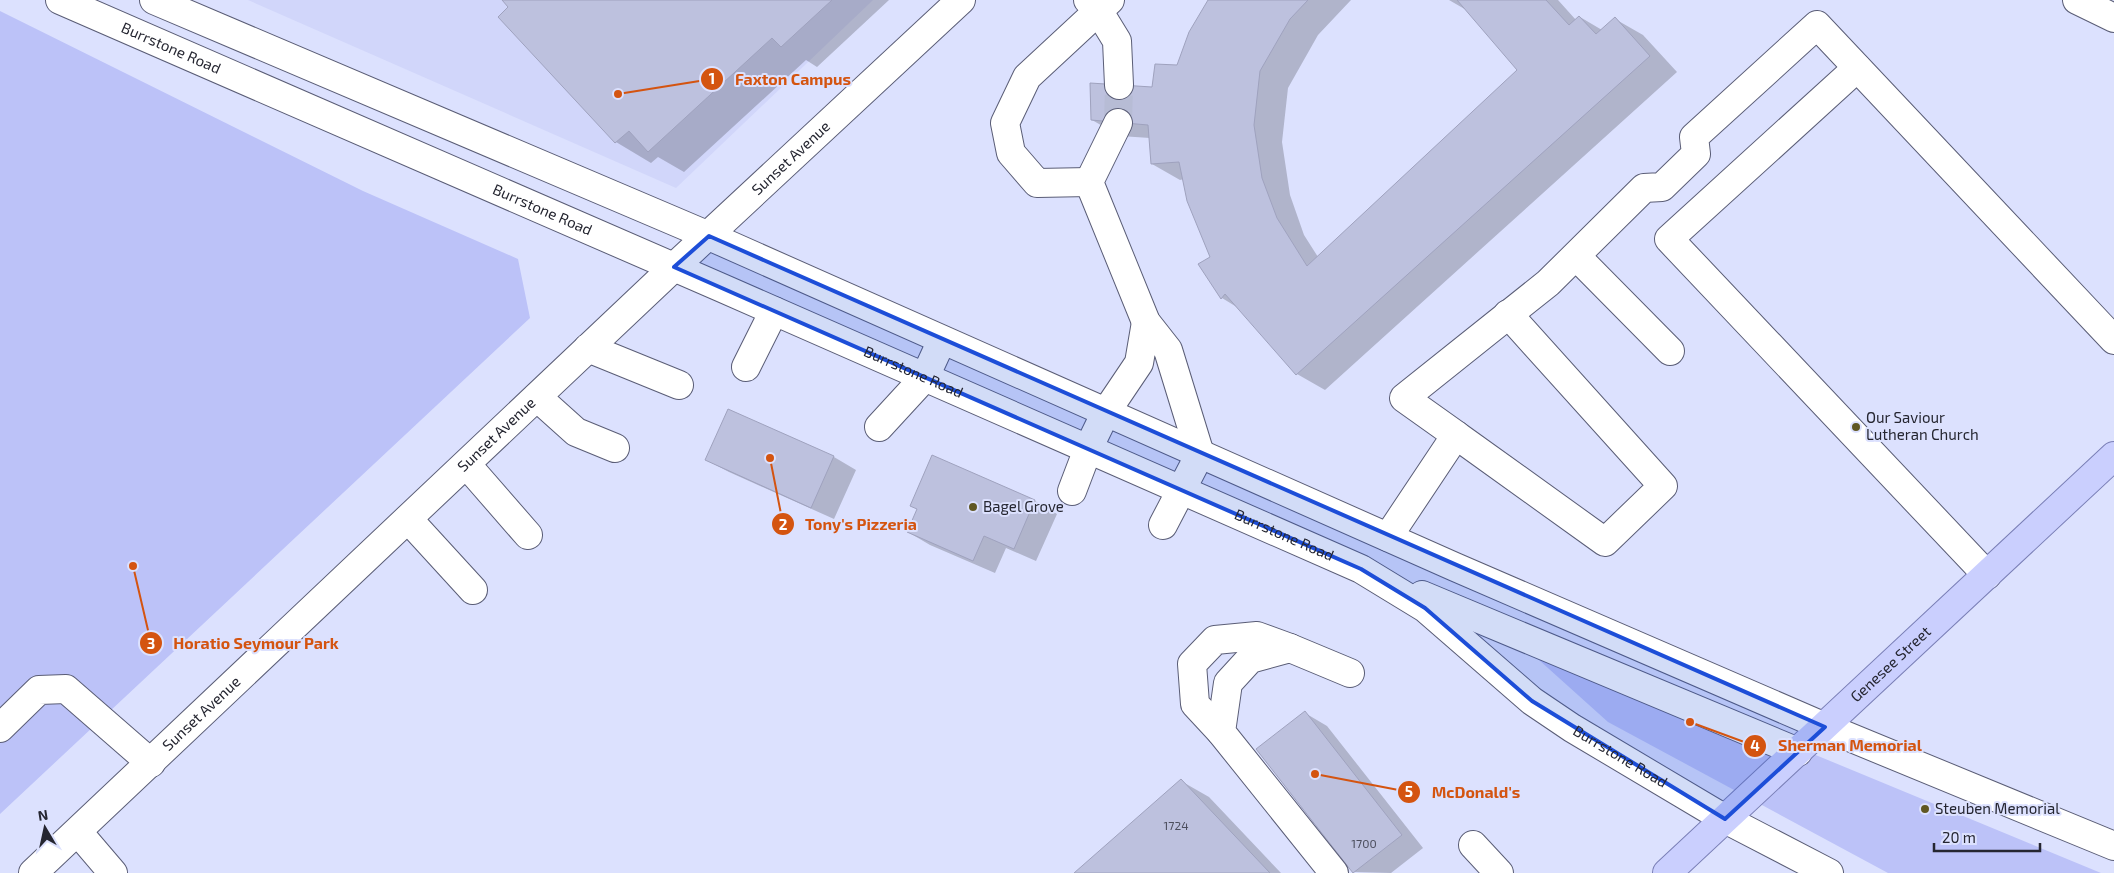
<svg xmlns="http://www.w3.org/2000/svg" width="2114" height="873" font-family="'Exo 2',sans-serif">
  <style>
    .built { fill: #d1d6fa }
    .green { fill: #bcc2f8 }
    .shadow { fill: #0003 }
    .building { fill: #bdc1de; stroke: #9fa2be }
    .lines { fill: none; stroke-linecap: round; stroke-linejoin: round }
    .minor-tunnel { stroke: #b7bcd5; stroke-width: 28; stroke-dasharray: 28 14; stroke-linecap: butt }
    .minor-casing { stroke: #5a5d76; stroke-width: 30 }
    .major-casing { stroke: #7a7fb6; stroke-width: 30 }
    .minor { stroke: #fff; stroke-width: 28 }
    .major { stroke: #cacffe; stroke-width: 28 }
    .marked { fill: #1d4ed8; fill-opacity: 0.2; stroke: #1d4ed8; stroke-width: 4; stroke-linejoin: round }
    .poi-dot { fill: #605723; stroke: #dce1fe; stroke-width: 2 }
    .labels { text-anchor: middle; stroke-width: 4; stroke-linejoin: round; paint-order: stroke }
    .number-label { font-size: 12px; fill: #4b4d5c }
    .street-label { font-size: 15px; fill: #252631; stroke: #dce1fe }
    .poi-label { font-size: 15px; fill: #252631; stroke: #dce1fe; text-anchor: start }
    .leader { fill: none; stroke: #d45410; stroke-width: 2 }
    .callout-dot { fill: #d45410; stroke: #dce1fe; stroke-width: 2 }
    .mark-label { font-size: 15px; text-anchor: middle; font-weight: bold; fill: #fff }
    .callout-label { font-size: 16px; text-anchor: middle; font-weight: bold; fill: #d45410; stroke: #dce1fe; stroke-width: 4; stroke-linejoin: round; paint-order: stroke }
  </style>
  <rect width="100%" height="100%" fill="#dce1fe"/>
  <path class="built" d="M248,0H873L676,188Z"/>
  <path class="green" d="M0,11L363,191L518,259L530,318L0,814Z
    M1499,624L2101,873H1888L1608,722Z"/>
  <path class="shadow" d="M504,0H889L817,67L806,60L684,172L658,157L651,163L616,142L499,17L510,7Z
    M1210,0H1351L1318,35L1288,88L1282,142L1290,195L1304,235L1318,257L1519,70L1468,11L1449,0H1558L1576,20L1580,17L1602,30L1615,19L1643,35L1677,72L1325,390L1297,374L1240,309L1222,298L1200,264L1212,257L1184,179L1180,180L1152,164L1150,138L1120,136L1092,120L1153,89L1178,66Z
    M728,411L834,457L856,470L834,519L729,472L706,460Z
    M933,457L1035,501L1057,514L1036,561L1006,548L995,573L930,545L908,532L918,509Z
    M1305,713L1327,726L1423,848L1391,873L1354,872Z
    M1181,781L1209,797L1281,873H1076Z"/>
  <path class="building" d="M502,0H832L781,47L772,38L648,152L629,131L615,143L498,17L508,7Z
    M1208,0H1308L1290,19L1260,71L1254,125L1262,178L1277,218L1307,266L1517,70L1457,0H1546L1569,25L1579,16L1596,34L1615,17L1650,56L1296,375L1225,294L1221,299L1198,264L1210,257L1187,201L1179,162L1151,164L1148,125L1091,120L1090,83L1152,87L1155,64L1177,65L1189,32Z
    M728,409L834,456L811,508L705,460Z
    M932,455L1035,500L1014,549L984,536L973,561L907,532L917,509L910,506Z
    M1305,711L1402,835L1353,873L1256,749Z
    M1181,779L1270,873H1074Z"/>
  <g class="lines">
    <path class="minor-tunnel" d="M1118,123L1119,85"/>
    <defs>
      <g id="minor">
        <path id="s1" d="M60,0L722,288L1361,569L1425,608L1532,701L1572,728L1725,819L1829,873"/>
        <path d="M154,0L709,236L1455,567L1825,727L2114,846"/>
        <path d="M1088,0L1098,10L1117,41L1119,85"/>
        <path d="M2077,0L2114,18"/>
        <path d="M1857,68L1669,239L1987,575"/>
        <path d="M1118,123L1089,182L1146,322L1168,350L1200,454L1163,525"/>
        <path d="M1089,182L1037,183L1011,153L1005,123L1027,77L1110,0"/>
        <path d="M1577,257L1670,351"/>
        <path d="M588,348L679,385"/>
        <path d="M746,367L774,311"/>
        <path d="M537,397L576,432L615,448"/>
        <path d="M879,427L925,377L942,340"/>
        <path d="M1456,435L1605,542L1663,486L1508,314"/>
        <path d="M467,465L528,535"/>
        <path d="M1072,491L1088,449L1106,412L1139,363L1146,322"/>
        <path d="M408,519L473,590"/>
        <path d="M1388,537L1456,435L1404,398L1548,283L1644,188L1662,187L1696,154L1694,137L1817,25L2114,340"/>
        <path d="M1422,595L1798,752"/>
        <path d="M0,728L39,690L66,689L151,763"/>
        <path d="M1221,732L1195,704L1192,664L1215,640L1257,636L1290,648"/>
        <path d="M78,832L113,873"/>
        <path d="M1473,845L1499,873"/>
        <path id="s2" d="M33,873L674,267L961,0"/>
        <path d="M1334,873L1221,732L1228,683L1250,659L1290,648L1350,673"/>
      </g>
      <g id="major">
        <path id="s3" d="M1667,873L2114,456"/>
      </g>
    </defs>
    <use href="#minor" class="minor-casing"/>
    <use href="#major" class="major-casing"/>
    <use href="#minor" class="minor"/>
    <use href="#major" class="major"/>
  </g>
  <path class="marked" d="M709,236L1825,727L1725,819L1532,701L1425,608L1361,569L674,267Z"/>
  <g class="poi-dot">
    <circle cx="1856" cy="427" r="5"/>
    <circle cx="973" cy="507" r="5"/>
    <circle cx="1925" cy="809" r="5"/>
  </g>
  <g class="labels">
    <g class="number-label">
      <text x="1176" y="830">1724</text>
      <text x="1364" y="848">1700</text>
    </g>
    <g class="street-label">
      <text dy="5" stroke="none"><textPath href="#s1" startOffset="121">Burrstone Road</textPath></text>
      <text dy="5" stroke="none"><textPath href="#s2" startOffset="1042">Sunset Avenue</textPath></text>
      <text dy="5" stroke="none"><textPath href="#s1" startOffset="526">Burrstone Road</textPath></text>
      <text dy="5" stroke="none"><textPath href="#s1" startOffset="931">Burrstone Road</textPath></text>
      <text dy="5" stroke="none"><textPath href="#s2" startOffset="638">Sunset Avenue</textPath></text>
      <text dy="5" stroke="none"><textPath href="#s1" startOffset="1336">Burrstone Road</textPath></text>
      <text dy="5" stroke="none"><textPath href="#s3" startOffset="306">Genesee Street</textPath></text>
      <text dy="5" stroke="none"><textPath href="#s2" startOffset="232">Sunset Avenue</textPath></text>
      <text dy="5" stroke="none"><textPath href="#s1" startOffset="1741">Burrstone Road</textPath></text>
    </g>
    <g class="poi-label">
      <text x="1866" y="423">Our Saviour<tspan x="1866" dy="17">Lutheran Church</tspan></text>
      <text x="983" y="512">Bagel Grove</text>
      <text x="1935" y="814">Steuben Memorial</text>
    </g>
  </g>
  <path class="leader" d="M618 94L712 79M770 458L783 524M133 566L151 643M1690 722L1755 746M1315 774L1409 792"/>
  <g class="callout-dot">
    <circle cx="618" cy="94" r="5"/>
    <circle cx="770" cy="458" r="5"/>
    <circle cx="133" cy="566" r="5"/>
    <circle cx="1690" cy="722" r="5"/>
    <circle cx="1315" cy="774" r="5"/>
    <circle cx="712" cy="79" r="12"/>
    <circle cx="783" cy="524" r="12"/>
    <circle cx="151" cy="643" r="12"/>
    <circle cx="1755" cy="746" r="12"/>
    <circle cx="1409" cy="792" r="12"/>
  </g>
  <g class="mark-label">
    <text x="712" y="84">1</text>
    <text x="783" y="530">2</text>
    <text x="151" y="649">3</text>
    <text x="1755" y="751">4</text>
    <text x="1409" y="797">5</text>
  </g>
  <g class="callout-label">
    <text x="793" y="85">Faxton Campus</text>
    <text x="861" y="530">Tony's Pizzeria</text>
    <text x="256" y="649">Horatio Seymour Park</text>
    <text x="1850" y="751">Sherman Memorial</text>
    <text x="1476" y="798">McDonald's</text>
  </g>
  <g transform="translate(45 828) rotate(351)" stroke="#dce1fe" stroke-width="4" paint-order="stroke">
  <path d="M0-4L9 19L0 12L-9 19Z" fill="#252631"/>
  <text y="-8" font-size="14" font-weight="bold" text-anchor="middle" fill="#252631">N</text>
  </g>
  <path d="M1934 843v8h106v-8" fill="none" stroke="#252631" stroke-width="2.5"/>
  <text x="1942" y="843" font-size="15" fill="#252631" stroke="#dce1fe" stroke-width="4" paint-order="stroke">20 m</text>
</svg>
